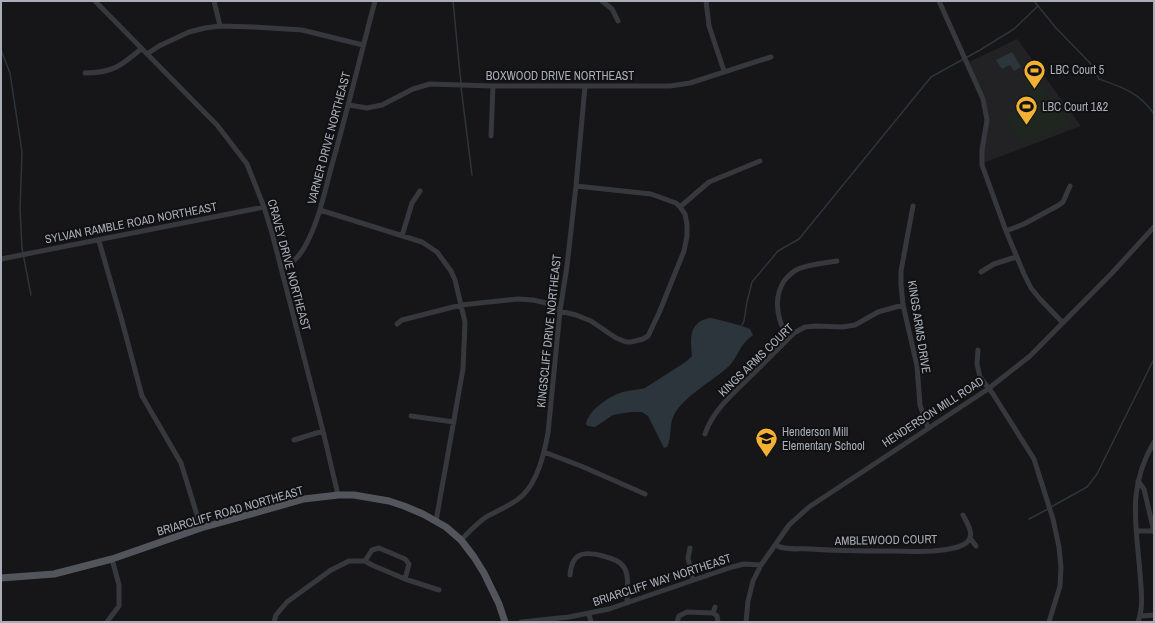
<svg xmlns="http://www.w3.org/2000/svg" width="1155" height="623" font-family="'Archivo Narrow',sans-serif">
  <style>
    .built { fill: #222225 }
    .green { fill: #1e261f }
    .water { fill: #2c353c }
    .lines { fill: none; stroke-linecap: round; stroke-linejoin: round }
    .stream { stroke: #2c353c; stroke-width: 1.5 }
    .minor { stroke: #37383d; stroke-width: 5 }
    .major { stroke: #53555c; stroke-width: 7 }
    .labels { text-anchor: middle; stroke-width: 4; stroke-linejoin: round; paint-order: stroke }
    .poi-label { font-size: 12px; fill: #a8adb8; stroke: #111113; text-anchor: start }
    .street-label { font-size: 12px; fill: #a8adb8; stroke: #111113 }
  </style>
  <rect width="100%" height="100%" fill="#161618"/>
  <path class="built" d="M1017,39L1081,126L983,163L987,112L967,63Z"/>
  <path class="green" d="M1032,76L1035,77L1048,96L1042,101L1051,97L1054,99L1070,124L1022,145L1007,119L1008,114L1025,105H1029L1032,110L1034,105L1037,104L1023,83L1024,78Z"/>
  <path class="water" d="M1012,52L1021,67L1014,71L1010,65L1002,69L996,60Z
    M711,318C724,321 737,324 750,329L753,335C749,338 745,342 742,346C738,352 735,360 729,366C713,381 684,396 674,415C669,424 672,437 667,447L664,448L648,416L642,412H630L613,415L595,427L588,426L586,424C588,411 608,397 620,393C628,390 637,390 645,388L687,361L692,356C690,338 689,321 711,318Z"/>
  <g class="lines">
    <path class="stream" d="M453,1L461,84
      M1034,1L1056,28L1090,63L1099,79C1122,87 1140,93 1154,114
      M1,50L10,73L22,152L20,209L22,248L31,295
      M461,87L472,175
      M742,325L744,321L747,302L752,282L778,251L799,239L931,77L980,50L1014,29L1038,6
      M1051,507L1087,487L1097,474L1154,359
      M1029,519L1048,509"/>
    <path class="minor" d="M95,1L217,125L247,164L264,207L272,233L323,431L338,495
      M214,1L220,26
      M602,1L612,9L618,21
      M706,1L709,26L724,71
      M939,1L983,99L987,120L982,150V165L1006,231L1024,274L1031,288L1040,299L1063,323
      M147,54L159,46L189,32L205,28L220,26L254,27L302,30L363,45
      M85,73C112,73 121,66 141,49
      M349,105L367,108L382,105L413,89L430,84L493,86H670L690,83L771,57
      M491,136L493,86
      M913,206L901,271V285L903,305L917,366L920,405L928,428
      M680,207L709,182L760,161
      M320,210L422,242L437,252L451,271L455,280L465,322L463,369L436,521
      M1006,231L1024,224L1059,205L1063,202L1070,186
      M402,236L412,203L420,191
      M99,241L122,321L142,396L181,463L201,528
      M1,259L264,207
      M281,267C292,264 298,258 304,248C318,224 324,195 331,168C347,113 360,57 375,1
      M981,272L994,264L1016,257
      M397,324L402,320L461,305L518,299L533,300L546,303L560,311L576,315L591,321L616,338L626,342H631L643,339L648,336L659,313L684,251L687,236V224L685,214L680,207L676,203L651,194L576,186
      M788,339C778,321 772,300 784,281C788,276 792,272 798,269C810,264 824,263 837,261
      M978,350L977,364L980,377L993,394L1034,459L1053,519L1059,547L1061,567L1060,586L1049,622
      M411,416L454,422
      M705,434C713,409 737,390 755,372C768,359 781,346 794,333L805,327L817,326L842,327L855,325L878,312L903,305
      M294,440L323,431
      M544,452L581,466L645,494
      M1138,481L1144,489L1154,532
      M1137,531H1153
      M970,538L976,546
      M461,540C469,532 476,524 486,517C498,510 513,505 523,495C538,480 544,454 548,433L560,311L567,266L576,186L585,86
      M775,545C786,551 799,548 811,549C838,551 864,551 891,551C905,551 919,552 933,551C943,550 958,549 966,543C976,536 967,523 963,515
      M690,548L688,558L693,580
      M365,561L372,550L379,548L405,559L409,564L405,579
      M570,575C572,552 584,551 603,556C610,558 619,560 623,566C630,574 627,592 627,603
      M713,613L715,607
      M589,614L591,622
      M1140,616L1154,615
      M107,622L119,606V585L112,559
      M274,622L276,615L287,602L331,570L349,561H365L372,565L405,579L439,590
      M521,622L569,617L609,609L732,567L744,564L761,565
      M677,622L679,616L687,612L713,613L717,616L718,622
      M746,622L748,601L753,581L761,565L789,525L809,507L988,389L1030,356L1112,273L1154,227
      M1138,622C1144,606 1141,590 1140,573C1136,523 1127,488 1154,442"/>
    <path class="major" d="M1,578L54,574L112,559L201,528L304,499L338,495H354L389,501L404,506L423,514L446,527L461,540L474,557L484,573L499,604L505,622"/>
  </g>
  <defs>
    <symbol id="stadium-pin" viewBox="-11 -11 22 30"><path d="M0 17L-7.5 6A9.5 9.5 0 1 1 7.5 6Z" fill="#f2b134" stroke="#111113"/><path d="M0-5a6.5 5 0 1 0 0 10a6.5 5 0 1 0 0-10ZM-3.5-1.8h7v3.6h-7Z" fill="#111"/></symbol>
    <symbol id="school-pin" viewBox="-11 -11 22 30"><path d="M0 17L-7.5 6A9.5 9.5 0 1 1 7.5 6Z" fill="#f2b134" stroke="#111113"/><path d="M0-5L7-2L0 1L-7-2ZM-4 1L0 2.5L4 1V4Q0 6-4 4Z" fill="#111"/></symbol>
  </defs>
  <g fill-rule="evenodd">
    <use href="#stadium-pin" x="1022" y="58" width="25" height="34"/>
    <use href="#stadium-pin" x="1014" y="94" width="25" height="34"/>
    <use href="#school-pin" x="754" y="426" width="25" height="34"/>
  </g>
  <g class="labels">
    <g class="poi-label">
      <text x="1050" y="74">LBC Court 5</text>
      <text x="1042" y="111">LBC Court 1&amp;2</text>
      <text x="782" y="436">Henderson Mill<tspan x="782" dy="14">Elementary School</tspan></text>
    </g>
    <g class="street-label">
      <text x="560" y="80">BOXWOOD DRIVE NORTHEAST</text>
      <text transform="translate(329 138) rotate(-75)" y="4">VARNER DRIVE NORTHEAST</text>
      <text transform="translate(131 223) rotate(-11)" y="4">SYLVAN RAMBLE ROAD NORTHEAST</text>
      <text transform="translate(289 265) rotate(75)" y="4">CRAVEY DRIVE NORTHEAST</text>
      <text transform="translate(919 327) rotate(81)" y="4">KINGS ARMS DRIVE</text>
      <text transform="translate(549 331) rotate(-84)" y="4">KINGSCLIFF DRIVE NORTHEAST</text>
      <text transform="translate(756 360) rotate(-44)" y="4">KINGS ARMS COURT</text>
      <text transform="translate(933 412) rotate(-33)" y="4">HENDERSON MILL ROAD</text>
      <text transform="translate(230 511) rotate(-16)" y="4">BRIARCLIFF ROAD NORTHEAST</text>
      <text transform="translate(886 540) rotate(-1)" y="4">AMBLEWOOD COURT</text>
      <text transform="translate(662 580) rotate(-18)" y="4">BRIARCLIFF WAY NORTHEAST</text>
    </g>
  </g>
  <rect width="1155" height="623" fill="none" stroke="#a8adb8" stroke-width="4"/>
</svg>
